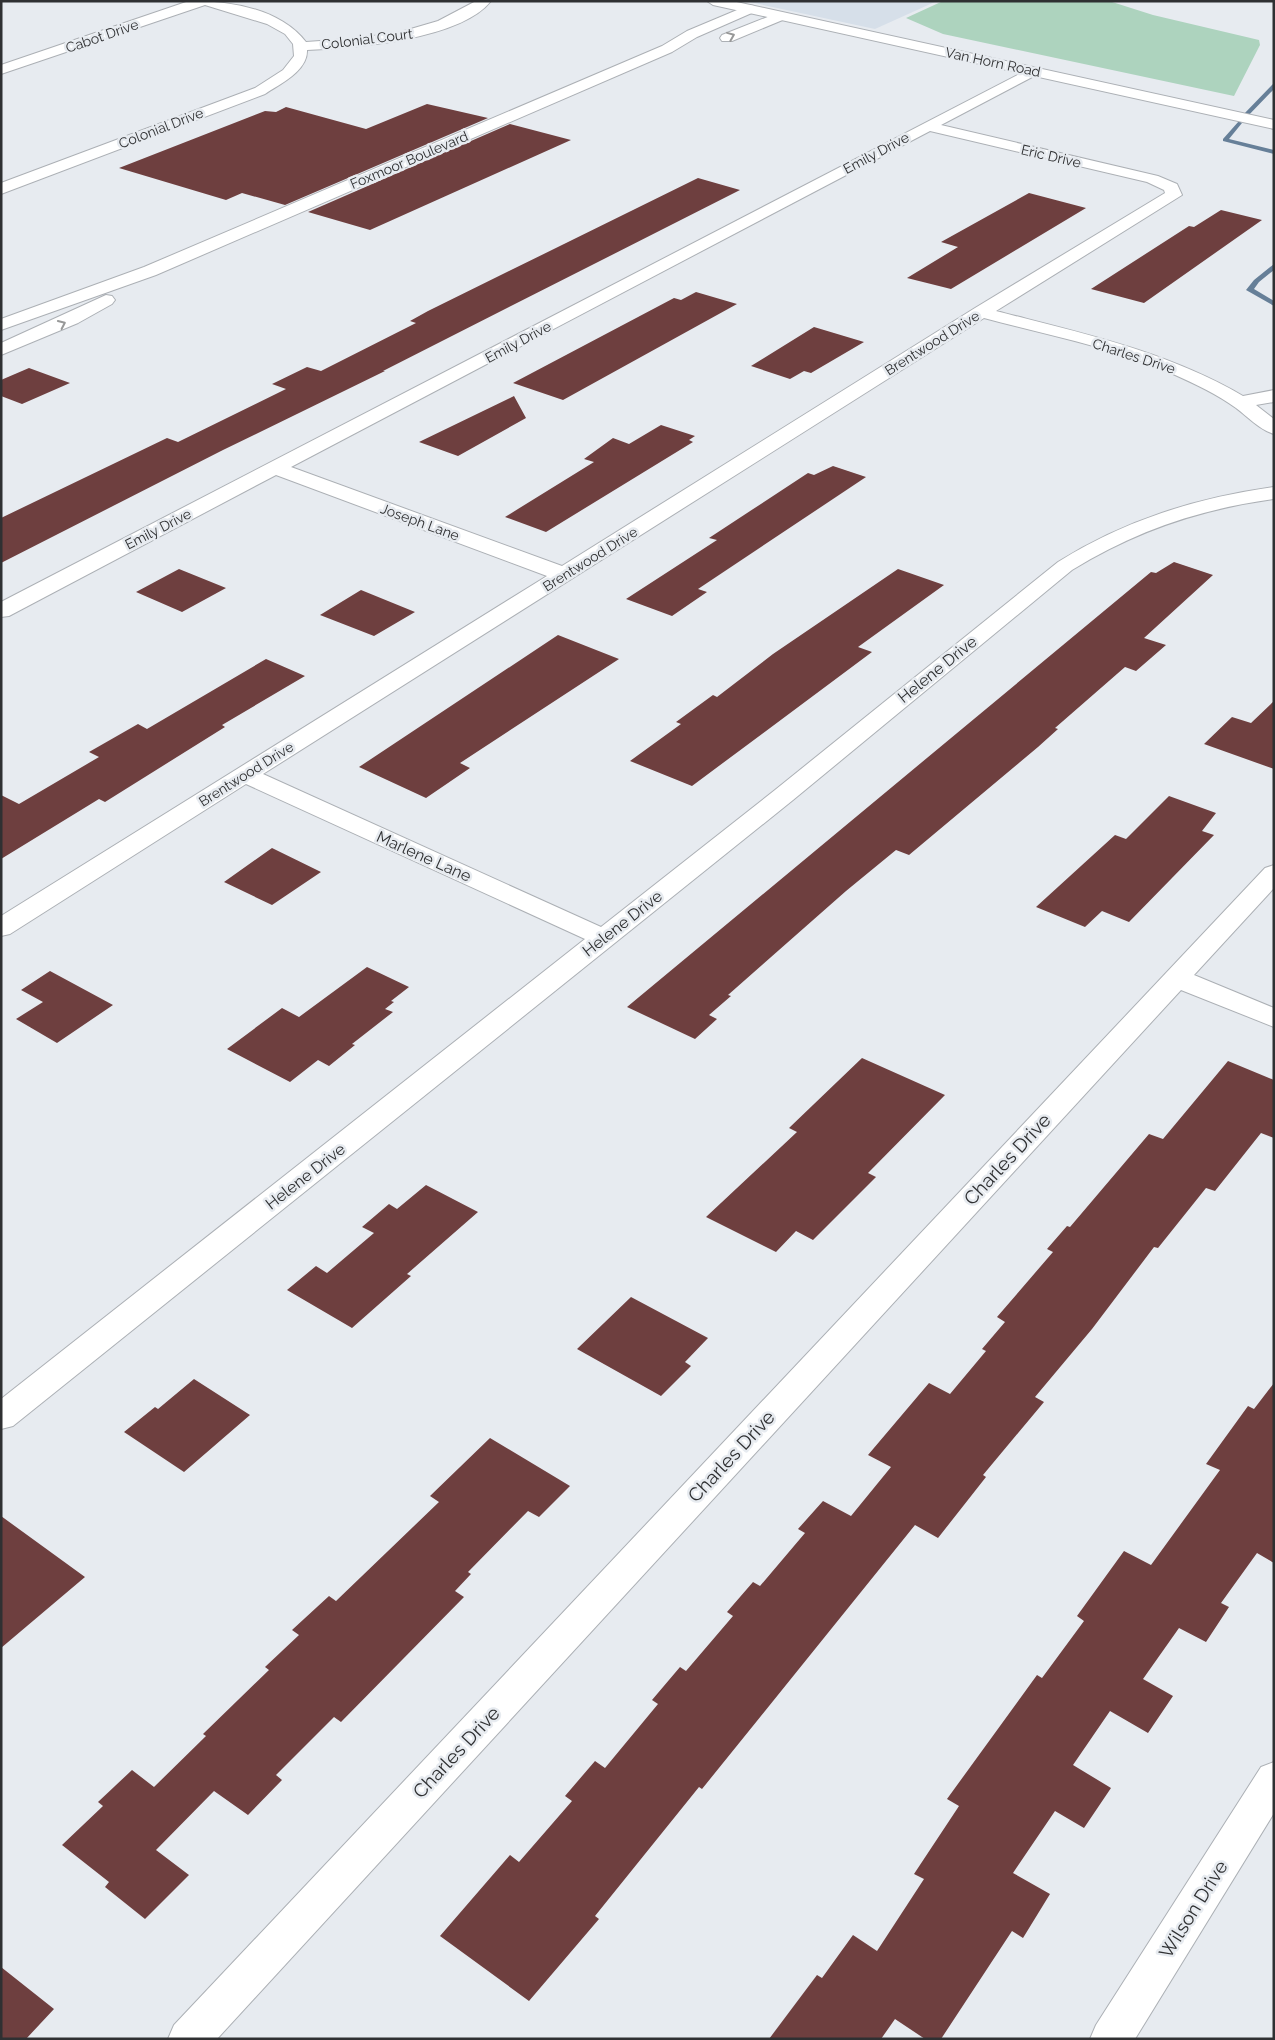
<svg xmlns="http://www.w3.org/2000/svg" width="1275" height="2040" font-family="Raleway,sans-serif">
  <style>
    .built { fill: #d6dfe9 }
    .green { fill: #add3be }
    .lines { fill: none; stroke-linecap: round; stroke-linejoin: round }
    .stream { fill: #667f98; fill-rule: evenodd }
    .building { fill: #6e3f3f }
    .street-casing { stroke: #acb0b5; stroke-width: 2 }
    .secondary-casing { stroke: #acb0b5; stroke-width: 2 }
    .street { fill: #fff; fill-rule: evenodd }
    .secondary { fill: #fff; fill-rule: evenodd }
    .oneway { stroke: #979898 }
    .labels { text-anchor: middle; stroke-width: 5; stroke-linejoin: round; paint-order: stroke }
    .far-street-label { font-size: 14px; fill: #2f3032; stroke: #e7ebf0 }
    .street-label { font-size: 16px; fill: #2f3032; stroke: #e7ebf0 }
    .near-street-label { font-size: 19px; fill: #2f3032; stroke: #e7ebf0 }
  </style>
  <rect width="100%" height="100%" fill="#e7ebf0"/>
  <path class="built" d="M745,1H937L875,29Z"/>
  <path class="green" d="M943,1H1109L1153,15L1259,40L1260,45L1234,96L943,34L906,18Z"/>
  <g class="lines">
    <path class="stream" d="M1274,83V89L1245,119H1241V117Z
      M1239,121L1242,123L1229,139L1274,150V154L1223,141V139Z
      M1274,264V270L1259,282L1254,289L1274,301V306L1246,290L1254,280Z"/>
  </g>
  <path class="building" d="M427,104L488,118L285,205L242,193L226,200L119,168L265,111L276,112L286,107L366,129Z
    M510,124L571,140L370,230L308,212Z
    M698,178L740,190L383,371H385L223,450L1,563V518L167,438L178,442L286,389L272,384L307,367L321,371L416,323L410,321L428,311Z
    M1029,193L1086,208L951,289L907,278L958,247L941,242Z
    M1221,210L1262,220L1144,303L1091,289L1189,226L1194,227Z
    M696,292L737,304L563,400L513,383L674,298L681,300Z
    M814,327L864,342L811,373L804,371L790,379L751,366Z
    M29,368L70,383L22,404L1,396V380Z
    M514,396L526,418L458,456L419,442Z
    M661,425L695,436L689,440L693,442L546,532L505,517L594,462L584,459L613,438L629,444Z
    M833,466L866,477L698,589L707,592L672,616L626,599L717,540L709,538L808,473L814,475Z
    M1174,562L1213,575L1144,638L1166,645L1136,671L1125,667L1055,728L1058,729L1038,747L909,855L896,850L846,891L728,995L731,996L709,1015L717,1019L695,1039L627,1007L1151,572L1156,573Z
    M179,569L226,588L182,612L136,592Z
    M898,569L944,585L858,647L872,652L692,786L630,761L681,724L676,722L713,695L717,697L773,654Z
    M361,590L415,612L374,636L320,615Z
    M558,635L619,659L460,763L470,768L426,798L359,767Z
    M266,659L305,676L222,725L225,727L105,802L99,799L1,859V795L19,804L99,757L89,752L138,724L147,729Z
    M1274,701V769L1204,744L1232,717L1251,723Z
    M1169,796L1216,813L1202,831L1214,835L1129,922L1102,911L1085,927L1036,907L1115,835L1126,839Z
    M272,848L321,872L272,905L224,882Z
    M367,967L409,987L391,1001L394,1002L385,1009L393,1012L352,1044L355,1045L329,1066L318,1060L290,1082L227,1049L282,1008L299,1017Z
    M50,971L113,1005L57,1043L16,1019L43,1002L21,990Z
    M862,1058L945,1095L868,1173L876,1177L813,1240L796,1231L776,1252L706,1217L797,1132L789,1128Z
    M1228,1061L1274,1080V1138L1261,1133L1215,1191L1206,1188L1158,1248L1154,1247L1092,1329L1035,1397L1044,1402L983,1475L986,1477L938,1538L915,1525L702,1789L699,1787L595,1916L599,1919L529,2001L440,1936L510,1855L519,1862L572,1801L565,1796L595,1761L605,1768L658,1704L652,1700L680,1667L686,1671L733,1616L727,1612L753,1582L760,1586L805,1533L798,1529L823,1501L851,1516L891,1467L868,1455L929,1383L950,1394L986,1351L982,1349L1005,1322L997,1317L1053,1252L1047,1249L1067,1226L1070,1227L1149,1134L1163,1139Z
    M426,1185L478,1212L407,1274L411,1276L352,1328L287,1290L316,1266L327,1273L374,1233L362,1227L389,1204L397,1209Z
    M631,1297L708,1338L685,1362L691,1366L661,1396L577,1349Z
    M194,1379L250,1415L184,1472L124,1432L155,1407L158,1409Z
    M1274,1383V1563L1257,1553L1221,1603L1229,1607L1206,1642L1179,1628L1143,1679L1173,1696L1148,1733L1110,1711L1073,1765L1111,1788L1084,1828L1055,1811L1013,1873L1050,1894L1023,1938L1012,1931L941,2039H925L895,2019L881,2039H769L817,1975L822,1978L853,1935L877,1951L924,1879L914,1874L959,1806L947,1799L1037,1675L1042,1678L1084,1621L1077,1616L1124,1551L1151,1565L1220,1470L1206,1464L1248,1406L1254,1409Z
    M490,1438L570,1486L539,1517L528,1511L468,1572L471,1574L455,1591L464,1597L341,1722L334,1717L276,1775L282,1780L248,1815L214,1791L156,1850L189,1875L145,1919L105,1887L109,1882L62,1845L103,1806L98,1802L132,1770L154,1787L206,1736L203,1734L269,1670L265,1667L299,1635L292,1630L329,1596L336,1601L439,1502L430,1496Z
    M1,1516L85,1577L1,1648Z
    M1,1967L54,2009L26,2039H1Z"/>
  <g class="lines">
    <defs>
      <path id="street" d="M189,1C230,1 279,8 306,42L349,39L397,33L438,21L476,1H491C460,40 354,48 307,50C308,71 280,84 265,94L1,194V183L255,88L283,70L294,56L293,44L285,34L267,24L205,5L1,74V65Z
        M749,5L754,6L756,9L754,12L697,37L672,52L156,275L1,330V319L144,267L662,46L687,31Z
        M780,12L787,16L785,19L732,41H722L720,38L722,35Z
        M1033,67L1040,71L1038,74L941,125L1158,176L1177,184L1182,195L996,311C1081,333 1166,351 1243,396L1274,390V402L1256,405L1274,419V434C1260,430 1248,417 1236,408C1217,394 1195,384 1173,374C1113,347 1047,335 984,318L263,774L601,927L775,790L1058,562C1125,520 1196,498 1274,487V499C1200,509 1135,531 1072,570L793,800L13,1426L1,1429V1399L585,939L246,784L10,934L1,936V916L547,576L276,475L9,616L1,617V602ZM930,131L1147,182L1164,190L1165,193L975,308L562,566L291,467Z
        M106,295L112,296L115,300L112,304L78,323L1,355V343Z
        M1274,865V888L1194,975L1274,1008V1027L1181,990L217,2039H168L174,2025L1265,868Z
        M1274,1762V1813L1135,2039H1090L1096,2025L1261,1767Z"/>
      <path id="secondary" d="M707,1H732L1274,120V129L713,5Z"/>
    </defs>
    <use href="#street" class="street-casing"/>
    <use href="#secondary" class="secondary-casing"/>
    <use href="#street" class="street"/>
    <use href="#secondary" class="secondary"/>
  </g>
  <defs><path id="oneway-chevron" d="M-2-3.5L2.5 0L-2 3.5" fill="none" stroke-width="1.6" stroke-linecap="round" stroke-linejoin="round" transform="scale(1.25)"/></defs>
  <g class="oneway">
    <use href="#oneway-chevron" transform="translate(731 36) rotate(-22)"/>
    <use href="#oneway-chevron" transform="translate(62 324) rotate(-25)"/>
  </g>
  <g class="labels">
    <g class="far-street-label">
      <text transform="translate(102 36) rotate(-19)" y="5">Cabot Drive</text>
      <text transform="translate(367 39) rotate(-7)" y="5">Colonial Court</text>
      <text transform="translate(993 62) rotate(12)" y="5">Van Horn Road</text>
      <text transform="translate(161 128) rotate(-21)" y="5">Colonial Drive</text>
      <text transform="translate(876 153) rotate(-28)" y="5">Emily Drive</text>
      <text transform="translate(1051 156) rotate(13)" y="5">Eric Drive</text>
      <text transform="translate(409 160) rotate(-23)" y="5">Foxmoor Boulevard</text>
      <text transform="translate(518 342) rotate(-28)" y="5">Emily Drive</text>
      <text transform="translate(932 343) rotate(-32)" y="5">Brentwood Drive</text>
      <text transform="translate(1134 356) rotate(18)" y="5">Charles Drive</text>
      <text transform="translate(420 522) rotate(20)" y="5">Joseph Lane</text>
      <text transform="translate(158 529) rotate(-27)" y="5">Emily Drive</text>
      <text transform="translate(590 559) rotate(-32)" y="5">Brentwood Drive</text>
      <text transform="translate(246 774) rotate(-32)" y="5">Brentwood Drive</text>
    </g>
    <g class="street-label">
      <text transform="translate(937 669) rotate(-39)" y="6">Helene Drive</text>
      <text transform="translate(424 856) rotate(24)" y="6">Marlene Lane</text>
      <text transform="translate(622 923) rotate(-38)" y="6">Helene Drive</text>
      <text transform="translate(305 1176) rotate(-38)" y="6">Helene Drive</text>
    </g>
    <g class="near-street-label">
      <text transform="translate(1007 1159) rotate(-47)" y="7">Charles Drive</text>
      <text transform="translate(731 1456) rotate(-47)" y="7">Charles Drive</text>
      <text transform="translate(456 1752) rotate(-47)" y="7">Charles Drive</text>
      <text transform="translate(1193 1909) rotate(-58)" y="7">Wilson Drive</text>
    </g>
  </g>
  <rect width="1275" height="2040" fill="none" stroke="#2f3032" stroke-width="5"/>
</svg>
